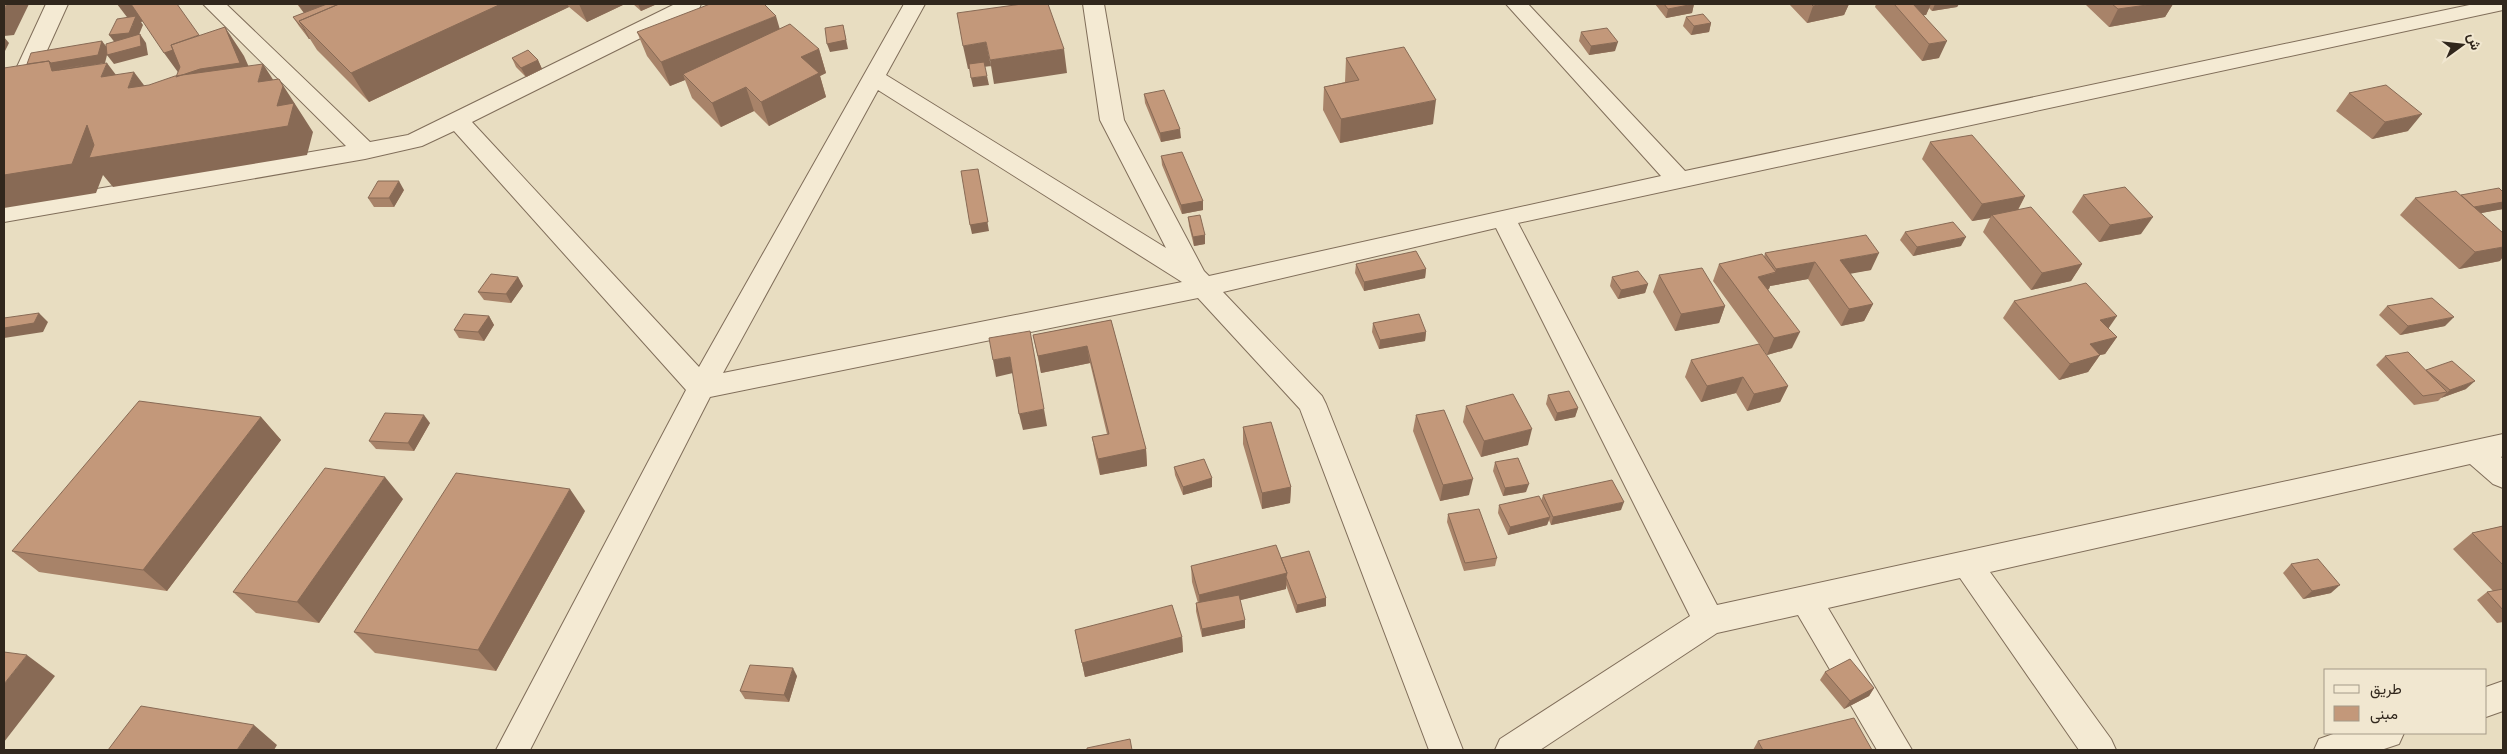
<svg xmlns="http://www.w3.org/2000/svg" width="2507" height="754" font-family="'Libre Baskerville',Vazirmatn,serif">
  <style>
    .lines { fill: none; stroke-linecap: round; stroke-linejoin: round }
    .minor-casing { stroke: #806e5a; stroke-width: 2 }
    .minor { fill: #f4ead3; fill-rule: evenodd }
    .wall { fill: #a88369 }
    .shaded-wall { fill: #886a55 }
    .building { fill: #c3987a; stroke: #886a55 }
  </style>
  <rect width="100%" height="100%" fill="#e8ddc1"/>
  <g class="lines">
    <defs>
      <path id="minor" d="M46,4H68L16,119L12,124L4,126V95Z
        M203,4H226L370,142L408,135L675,4H701L699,9L472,122L699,367L904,4H925L886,75L1166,248L1100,120L1083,4H1104L1124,120L1204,271L1209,276L1661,176L1506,4H1528L1685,171L2474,4H2503V10L1518,223L1717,605L2503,434V456L2501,457L2503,459V488L2493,484L2470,464L1990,572L2111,739L2116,750H2079L1960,578L1828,608L1912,750H1877L1798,615L1717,633L1540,750H1495L1500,739L1690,616L1496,228L1223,292L1322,396L1326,404L1463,750H1429L1300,409L1198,298L710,397L530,750H496L686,390L454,131L422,146L365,159L4,222V205L346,146ZM878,90L1182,282L723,373Z
        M2503,681V711L2486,717V687Z
        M2336,733H2404L2399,744L2381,750H2314L2319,739Z"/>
    </defs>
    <use href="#minor" class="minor-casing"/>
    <use href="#minor" class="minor"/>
  </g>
  <path class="wall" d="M297,4H625L587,22L569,7L369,102L317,50L310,39H309L299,26L293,17L304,13Z
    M633,4H657L641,11Z
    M1655,4H1694L1692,13L1666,18Z
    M1789,4H1849L1844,15L1807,23Z
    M1876,4H1959L1957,7L1932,11L1929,8L1926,15H1923L1939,58L1922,61L1875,7Z
    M2086,4H2173L2165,17L2109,27L2086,5Z
    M1686,17L1711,23L1709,32L1691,35L1683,26Z
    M780,29L819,49L826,73L820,76L826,97L769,126L754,111L721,127L692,98L685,80L670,86L647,56L637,32Z
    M1581,32L1615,51L1589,55L1579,41Z
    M512,58L538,60L542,69L526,77L516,67Z
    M1346,58L1433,124L1340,143L1323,110L1324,87L1345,82Z
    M2349,93L2408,131L2372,139L2336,111Z
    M1144,94L1181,138L1161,142L1145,103Z
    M1930,142L2025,196L2018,210L2082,264L2071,281L2031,290L1983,232L1990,218L1972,221L1922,159Z
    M1161,156L1203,201V210L1182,214L1162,165Z
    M404,190L394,207H374L368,198Z
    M2503,192V209L2481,213L2500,261L2459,269L2400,215L2415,198Z
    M2083,195L2141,234L2099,242L2072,212Z
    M1188,217L1205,235V244L1194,246L1189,226Z
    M1905,232L1961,246L1913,256L1900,240Z
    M1765,253L1871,270L1850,273L1873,304L1864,321L1841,326L1808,279L1770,286L1769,289L1768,290L1792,348L1767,355L1713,281L1719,264L1764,257Z
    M1356,264L1426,269L1425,278L1364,291L1355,273Z
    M1659,275L1725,306L1719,323L1675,331L1653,292Z
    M518,277L523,286L511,303L484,300L478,292Z
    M1612,277L1648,284L1645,293L1618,299L1610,286Z
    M2014,301L2108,329L2117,337L2105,354L2100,355L2088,372L2059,380L2003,318Z
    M2387,306L2445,326L2400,335L2379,315Z
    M489,316L494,325L484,341L459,338L454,330Z
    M1111,320L1146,449L1147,466L1100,475L1095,454L1092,437L1107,434L1090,363L1041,373L1033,335Z
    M1373,323L1426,332L1425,341L1379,349L1372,332Z
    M2385,356L2426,371V370L2466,389L2441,398L2438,401L2414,405L2376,365Z
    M1691,360L1788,386L1780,402L1747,411L1736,393L1701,402L1685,377Z
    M1548,395L1578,408L1575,417L1555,421L1546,404Z
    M1466,406L1528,445L1481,457L1463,422Z
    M1416,415L1469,495L1440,501L1413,431Z
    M261,417L281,440L167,591L39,572L12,551Z
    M430,423L414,451L376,449L369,441Z
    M1243,427L1291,487L1290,503L1262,509L1243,444Z
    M1495,462L1526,492L1503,496L1493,471Z
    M1174,467L1212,478V487L1183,495L1175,475Z
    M1543,495L1621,510L1551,525L1549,520L1547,525L1508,535L1498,513L1499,505L1541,501Z
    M403,499L319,623L256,613L233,592Z
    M585,511L496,671L375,653L354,632Z
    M1448,514L1497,558L1495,566L1464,571L1447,522Z
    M2503,526V622L2497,623L2477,600L2487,592L2493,591L2453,549L2472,533Z
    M1281,558L1326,598V606L1296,613L1286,585V589L1240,600L1245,628L1202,637L1196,611V603H1198L1192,582L1191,566Z
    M2291,564L2331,593L2303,599L2283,573Z
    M1075,630L1182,637L1183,652L1085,677Z
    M1825,672L1874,688L1869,696L1844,709L1820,680Z
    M797,676L789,702L745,699L740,691Z
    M1758,741L1763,750H1753Z"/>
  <path class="shaded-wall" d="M7,4H29L14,35L4,36V10Z
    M117,4H131L144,21L141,22L143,25L136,42L116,44L109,35L133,25Z
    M298,4H340L306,16Z
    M501,4H567L569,7L369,102L351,73Z
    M579,4H625L587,22Z
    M638,4H657L641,11Z
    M1694,4L1692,13L1666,18L1668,9Z
    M1824,4H1849L1844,15L1807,23L1813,6Z
    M1910,4H1931L1926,15L1906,18Z
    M1935,4H1959L1957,7L1932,11Z
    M2154,4H2173L2165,17L2109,27L2118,9Z
    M776,16L783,40L683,74L685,80L670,86L661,62Z
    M1711,23L1709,32L1691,35L1694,26Z
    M843,25L848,49L830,52L827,44Z
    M225,27L244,56L260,92L180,75L164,53Z
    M304,30H305L310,39H309Z
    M140,34L146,43L148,55L114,64L107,55L105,63L33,76L49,61L102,41L109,50Z
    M4,37L9,43L4,53Z
    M1947,41L1939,58L1922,61L1929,44Z
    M986,42L991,66L968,69L963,46Z
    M1618,42L1615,51L1589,55L1591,46Z
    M819,49L826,73L820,76L826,97L769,126L761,102L801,57Z
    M1064,49L1067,73L994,84L990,60Z
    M538,60L542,69L526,77L521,68Z
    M107,63L129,92L101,77Z
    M263,64L281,92L279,79L313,132L307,155L113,187L103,175L96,193L4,208V175L87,125L258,82Z
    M134,72L156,101L128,88Z
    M987,76L989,85L973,87L971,78Z
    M746,87L754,111L721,127L712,103Z
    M1436,100L1433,124L1340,143L1341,119Z
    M2422,114L2408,131L2372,139L2385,122Z
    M1180,129L1181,138L1161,142L1160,133Z
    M978,169L989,231L972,234L970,225Z
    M399,181L404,190L394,207L389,198Z
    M2025,196L2016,213L1992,215L1990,218L1972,221L1982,204Z
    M1203,201V210L1182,214L1181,205Z
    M2503,202V209L2455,218L2463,209Z
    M2153,217L2141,234L2099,242L2110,225Z
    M1205,235V244L1194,246L1193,237Z
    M1966,237L1961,246L1913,256L1917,247Z
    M2503,247V257L2500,261L2459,269L2475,252Z
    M1879,253L1871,270L1833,277L1840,260Z
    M1815,262L1808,279L1770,286L1769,289L1751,294L1758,277L1775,273L1776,269Z
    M2082,264L2071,281L2031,290L2042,273Z
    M1426,269L1425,278L1364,291V282Z
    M518,277L523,286L511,303L506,294Z
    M1648,284L1645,293L1618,299L1621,290Z
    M1873,304L1864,321L1841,326L1849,309Z
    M1725,306L1719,323L1675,331L1681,314Z
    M39,313L48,322L43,332L4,338V328Z
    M489,316L494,325L484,341L478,332Z
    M2117,316L2106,332L2100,320Z
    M2454,317L2445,326L2400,335L2408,326Z
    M1426,332L1425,341L1379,349L1380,340Z
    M1800,332L1792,348L1767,355L1774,338Z
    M2117,337L2105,354L2100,355L2088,372L2059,380L2070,364L2090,344Z
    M1087,346L1090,363L1041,373L1038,356Z
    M1010,357L1013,373L996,377L993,360Z
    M1743,377L1736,393L1701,402L1707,386Z
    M2475,381L2466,389L2441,398L2450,390Z
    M1788,386L1780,402L1747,411L1754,394Z
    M1578,408L1575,417L1555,421L1557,413Z
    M1044,409L1047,426L1023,430L1019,414Z
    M424,415L430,423L414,451L408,443Z
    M261,417L281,440L167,591L143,570Z
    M1532,429L1528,445L1481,457L1484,441Z
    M1146,449L1147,466L1100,475L1098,459Z
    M385,477L403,499L319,623L297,602Z
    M1212,478V487L1183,495V487Z
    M1473,479L1469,495L1440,501L1443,485Z
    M1529,484L1526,492L1503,496L1505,488Z
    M1291,487L1290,503L1262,509V493Z
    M570,489L585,511L496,671L478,650Z
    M1624,502L1621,510L1551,525L1553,517Z
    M1550,517L1547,525L1508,535L1510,527Z
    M1287,573L1286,589L1200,610L1199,595Z
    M2340,585L2331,593L2303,599L2312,591Z
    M1326,598V606L1296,613L1297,605Z
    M1245,620V628L1202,637V629Z
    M1182,637L1183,652L1085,677L1082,663Z
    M27,655L55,676L4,742V684Z
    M793,668L797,676L789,702L784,695Z
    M1874,688L1869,696L1844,709L1850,701Z
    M254,725L277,745L274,750H237Z"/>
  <path class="building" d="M4,4H7L4,10Z
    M131,4H177L199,35L171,45L173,50L164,53Z
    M327,4H339L299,21L305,30H304L293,17Z
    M339,4H501L351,73L299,21Z
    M710,4H764L776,16L661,62L637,32Z
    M1022,4H1048L1064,49L990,60L986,42L963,46L957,13Z
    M1664,4H1694L1668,9Z
    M1811,4H1824L1813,6Z
    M1894,4H1913L1947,41L1929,44Z
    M2112,4H2154L2118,9Z
    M1703,14L1711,23L1694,26L1686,17Z
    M136,16L129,33L109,35L117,19Z
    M790,24L819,49L801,57L819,73L761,102L746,87L712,103L683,74Z
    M843,25L846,40L827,44L825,28Z
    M225,27L240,63L200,69L176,77L180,67L171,45Z
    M1607,28L1618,42L1591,46L1581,32Z
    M140,34L141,46L107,55L106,44Z
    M102,41L98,55L51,63L49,61L27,64L31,53Z
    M1404,47L1436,100L1341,119L1324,87L1359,80L1346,58Z
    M528,50L538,60L521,68L512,58Z
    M49,61L52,71L107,63L101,77L134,72L128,88L149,85L175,76L263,64L258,82L279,79L283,86L277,106L294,103L288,126L89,158L94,145L87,125L72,164L4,175V68Z
    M984,62L987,76L971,78L969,64Z
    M83,65V66L58,70L59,69Z
    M2386,85L2422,114L2385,122L2349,93Z
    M1164,90L1180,129L1160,133L1144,94Z
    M1972,135L2025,196L1982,204L1930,142Z
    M1182,152L1203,201L1181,205L1161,156Z
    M978,169L988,222L970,225L961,171Z
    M378,181H399L389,198H368Z
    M2125,187L2153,217L2110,225L2083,195Z
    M2499,188L2503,192V202L2474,207L2461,195Z
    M2456,191L2503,233V247L2475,252L2415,198Z
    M2031,207L2082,264L2042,273L1992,215Z
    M1200,215L1205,235L1193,237L1188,217Z
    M1953,222L1966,237L1917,247L1905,232Z
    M1866,235L1879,253L1840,260L1873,304L1849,309L1815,262L1776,269L1765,253Z
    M1416,251L1426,269L1364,282L1356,264Z
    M1762,254L1776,272L1758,277L1800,332L1774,338L1719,264Z
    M1702,268L1725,306L1681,314L1659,275Z
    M1638,271L1648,284L1621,290L1612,277Z
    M491,274L518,277L506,294L478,292Z
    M2086,283L2117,316L2100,320L2117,337L2090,344L2100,355L2070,364L2014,301Z
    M2432,298L2454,317L2408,326L2387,306Z
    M39,313L34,323L4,328V318Z
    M464,314L489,316L478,332L454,330Z
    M1419,314L1426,332L1380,340L1373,323Z
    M1111,320L1146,449L1098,459L1092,437L1109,434L1087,346L1038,356L1033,335Z
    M1030,331L1044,409L1019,414L1010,357L993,360L989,338Z
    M1759,344L1788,386L1754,394L1743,377L1707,386L1691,360Z
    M2408,352L2447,392L2423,396L2385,356Z
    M2452,361L2475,381L2450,390L2426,370Z
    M1569,391L1578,408L1557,413L1548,395Z
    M1513,394L1532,429L1484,441L1466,406Z
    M139,401L261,417L143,570L12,551Z
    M1444,410L1473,479L1443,485L1416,415Z
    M385,413L424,415L408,443L369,441Z
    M1271,422L1291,487L1262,493L1243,427Z
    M1518,458L1529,484L1505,488L1495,462Z
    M1204,459L1212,478L1183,487L1174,467Z
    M325,468L385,477L297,602L233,592Z
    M456,473L570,489L478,650L354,632Z
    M1612,480L1624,502L1553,517L1543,495Z
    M1539,496L1550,517L1510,527L1499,505Z
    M1479,509L1497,558L1465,563L1448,514Z
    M2503,526V565L2472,533Z
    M1276,545L1287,573L1199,595L1191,566Z
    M1309,551L1326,598L1297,605L1286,577L1287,573L1281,558Z
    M2318,559L2340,585L2312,591L2291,564Z
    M2503,589V610L2487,592Z
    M1239,595L1245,620L1202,629L1196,603Z
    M1172,605L1182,637L1082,663L1075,630Z
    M4,652L27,655L4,684Z
    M1850,659L1874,688L1850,701L1825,672Z
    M750,665L793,668L784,695L740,691Z
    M141,706L254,725L237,750H108Z
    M1854,718L1872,750H1763L1758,741Z
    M1130,739L1132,750H1087V748Z"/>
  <rect width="2507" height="754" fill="none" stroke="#31271d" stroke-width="10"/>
  <rect x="2324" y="669" width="162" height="65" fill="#f1e7d0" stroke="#a49a88"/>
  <rect x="2334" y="685" width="25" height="8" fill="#f4ead3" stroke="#a49a88"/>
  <text x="2370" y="694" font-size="15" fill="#31271d">طريق</text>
  <rect x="2334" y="706" width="25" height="15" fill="#c3987a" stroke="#a49a88"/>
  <text x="2370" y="719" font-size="15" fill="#31271d">مبنى</text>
  <g transform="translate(2462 45) rotate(75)" stroke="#f1e7d0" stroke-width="4" paint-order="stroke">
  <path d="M0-4L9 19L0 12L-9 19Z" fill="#31271d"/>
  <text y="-8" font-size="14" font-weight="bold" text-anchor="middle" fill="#31271d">ش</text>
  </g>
</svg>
